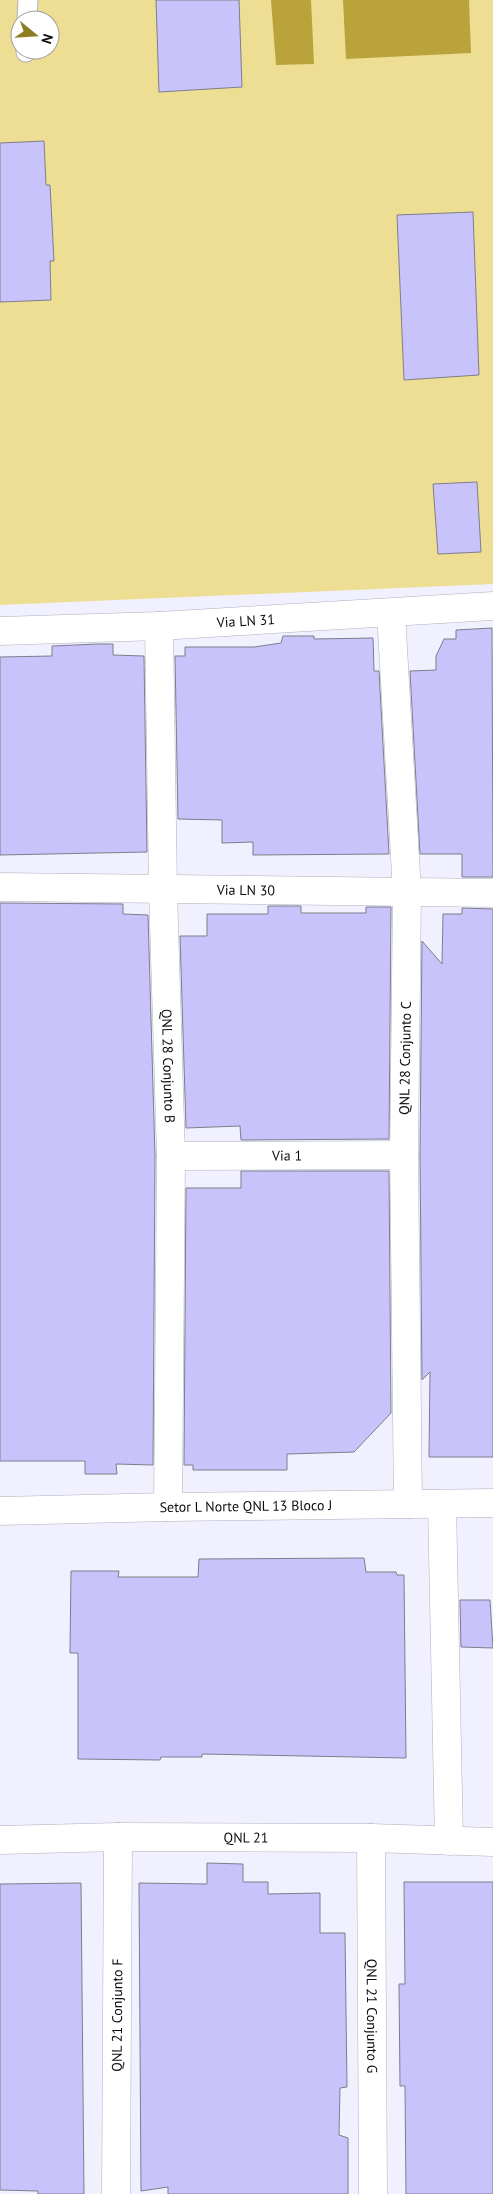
<svg xmlns="http://www.w3.org/2000/svg" width="493" height="2194" font-family="'PT Sans',sans-serif">
  <style>
    .green { fill: #eede94; fill-rule: evenodd }
    .water { fill: #baa33a }
    .building { fill: #c8c4fb; stroke: #7e7d8a }
    .lines { fill: none; stroke-linecap: round; stroke-linejoin: round }
    .lane-casing { stroke: #b0b0be; stroke-width: 21 }
    .street-casing { stroke: #b0b0be; stroke-width: 29 }
    .secondary-casing { stroke: #b0b0be; stroke-width: 29 }
    .lane { stroke: #fff; stroke-width: 19 }
    .street { stroke: #fff; stroke-width: 28 }
    .secondary { stroke: #fff; stroke-width: 28 }
    .labels { text-anchor: middle; stroke-width: 4; stroke-linejoin: round; paint-order: stroke }
    .street-label { font-size: 14px; fill: #0b0b0f; stroke: #fff }
  </style>
  <rect width="100%" height="100%" fill="#f0f0fe"/>
  <path class="green" d="M0,0H493V584L0,605ZM20,20H50V50H20Z"/>
  <path class="water" d="M271,0H311L314,64L276,65Z
    M343,0H469L471,53L346,59Z"/>
  <path class="building" d="M156,0H239L242,87L159,92Z
    M44,141L46,185H50L54,261H50L51,300L0,302V143Z
    M473,212L479,375L404,380L397,215Z
    M477,482L481,552L438,554L433,484Z
    M492,628L493,877H462V854H420L410,671L436,670V656L444,639H456V630Z
    M283,636H314V639L373,638L374,671H379L389,854L253,855V842L222,843V820L178,819L175,656H185V647H254L281,643Z
    M98,644H113V655L144,656L147,852L0,855V657L52,656V646Z
    M0,903L123,904V914L148,915L155,1156L153,1465L116,1464L117,1474H85V1461H0Z
    M268,906H301V913H366V907H391L389,1139L241,1140L240,1126L186,1128L180,936H207V914H268Z
    M462,908L493,909V1457H429L430,1372L422,1380L420,1155L422,941L442,964L443,914H462Z
    M241,1171H389L391,1413L354,1452L287,1454V1470H193V1465H184L186,1188H241Z
    M364,1558L366,1572H396L397,1575H404L406,1758L202,1754V1757H161L160,1760L78,1759V1653H70L71,1571H119L118,1577H198L199,1559Z
    M460,1600H490L493,1648L461,1647Z
    M207,1863L243,1864V1882H268V1894L320,1893V1933H345L347,2087L340,2088L339,2135L348,2138V2194H168V2187L141,2191L139,1883L207,1884Z
    M404,1882H493V2194H406L405,2086H400L399,1984H405Z
    M81,1883L84,2194H38V2191L0,2190V1884Z"/>
  <g class="lines">
    <defs>
      <path id="lane" d="M27,20L28,0
        M26,52V50"/>
      <g id="street">
        <path d="M391,613L407,892L404,1155L408,1504"/>
        <path id="s1" d="M159,626L163,890L171,1156L168,1507"/>
        <path id="s2" d="M0,631L159,626L493,606"/>
        <path id="s3" d="M0,887L493,893"/>
        <path id="s4" d="M171,1156L404,1155"/>
        <path d="M442,1504L449,1841"/>
        <path id="s5" d="M371,1838L373,2194"/>
        <path id="s6" d="M0,1840L118,1837L371,1838L493,1842"/>
        <path id="s7" d="M116,2194L118,1837"/>
      </g>
      <g id="secondary">
        <path id="s8" d="M0,1511L168,1507L493,1503"/>
      </g>
    </defs>
    <use href="#lane" class="lane-casing"/>
    <use href="#street" class="street-casing"/>
    <use href="#secondary" class="secondary-casing"/>
    <use href="#lane" class="lane"/>
    <use href="#street" class="street"/>
    <use href="#secondary" class="secondary"/>
  </g>
  <g class="labels">
    <g class="street-label">
      <text dy="5" stroke="none"><textPath href="#s2" startOffset="246">Via LN 31</textPath></text>
      <text dy="5" stroke="none"><textPath href="#s3" startOffset="246">Via LN 30</textPath></text>
      <text transform="translate(405 1058) rotate(-89)" y="5">QNL 28 Conjunto C</text>
      <text dy="5" stroke="none"><textPath href="#s1" startOffset="440">QNL 28 Conjunto B</textPath></text>
      <text dy="5" stroke="none"><textPath href="#s4" startOffset="116">Via 1</textPath></text>
      <text dy="5" stroke="none"><textPath href="#s8" startOffset="246">Setor L Norte QNL 13 Bloco J</textPath></text>
      <text dy="5" stroke="none"><textPath href="#s6" startOffset="246">QNL 21</textPath></text>
      <text dy="5" stroke="none"><textPath href="#s7" startOffset="179">QNL 21 Conjunto F</textPath></text>
      <text dy="5" stroke="none"><textPath href="#s5" startOffset="178">QNL 21 Conjunto G</textPath></text>
    </g>
  </g>
  <g transform="translate(35 35) rotate(108)"><circle r="24" fill="#ffffff" stroke="#9d9d9f"/>
  <path d="M0-4L9 19L0 12L-9 19Z" fill="#8f7d23"/>
  <text y="-8" font-size="14" font-weight="bold" text-anchor="middle" fill="#0b0b0f">N</text>
  </g>
</svg>
